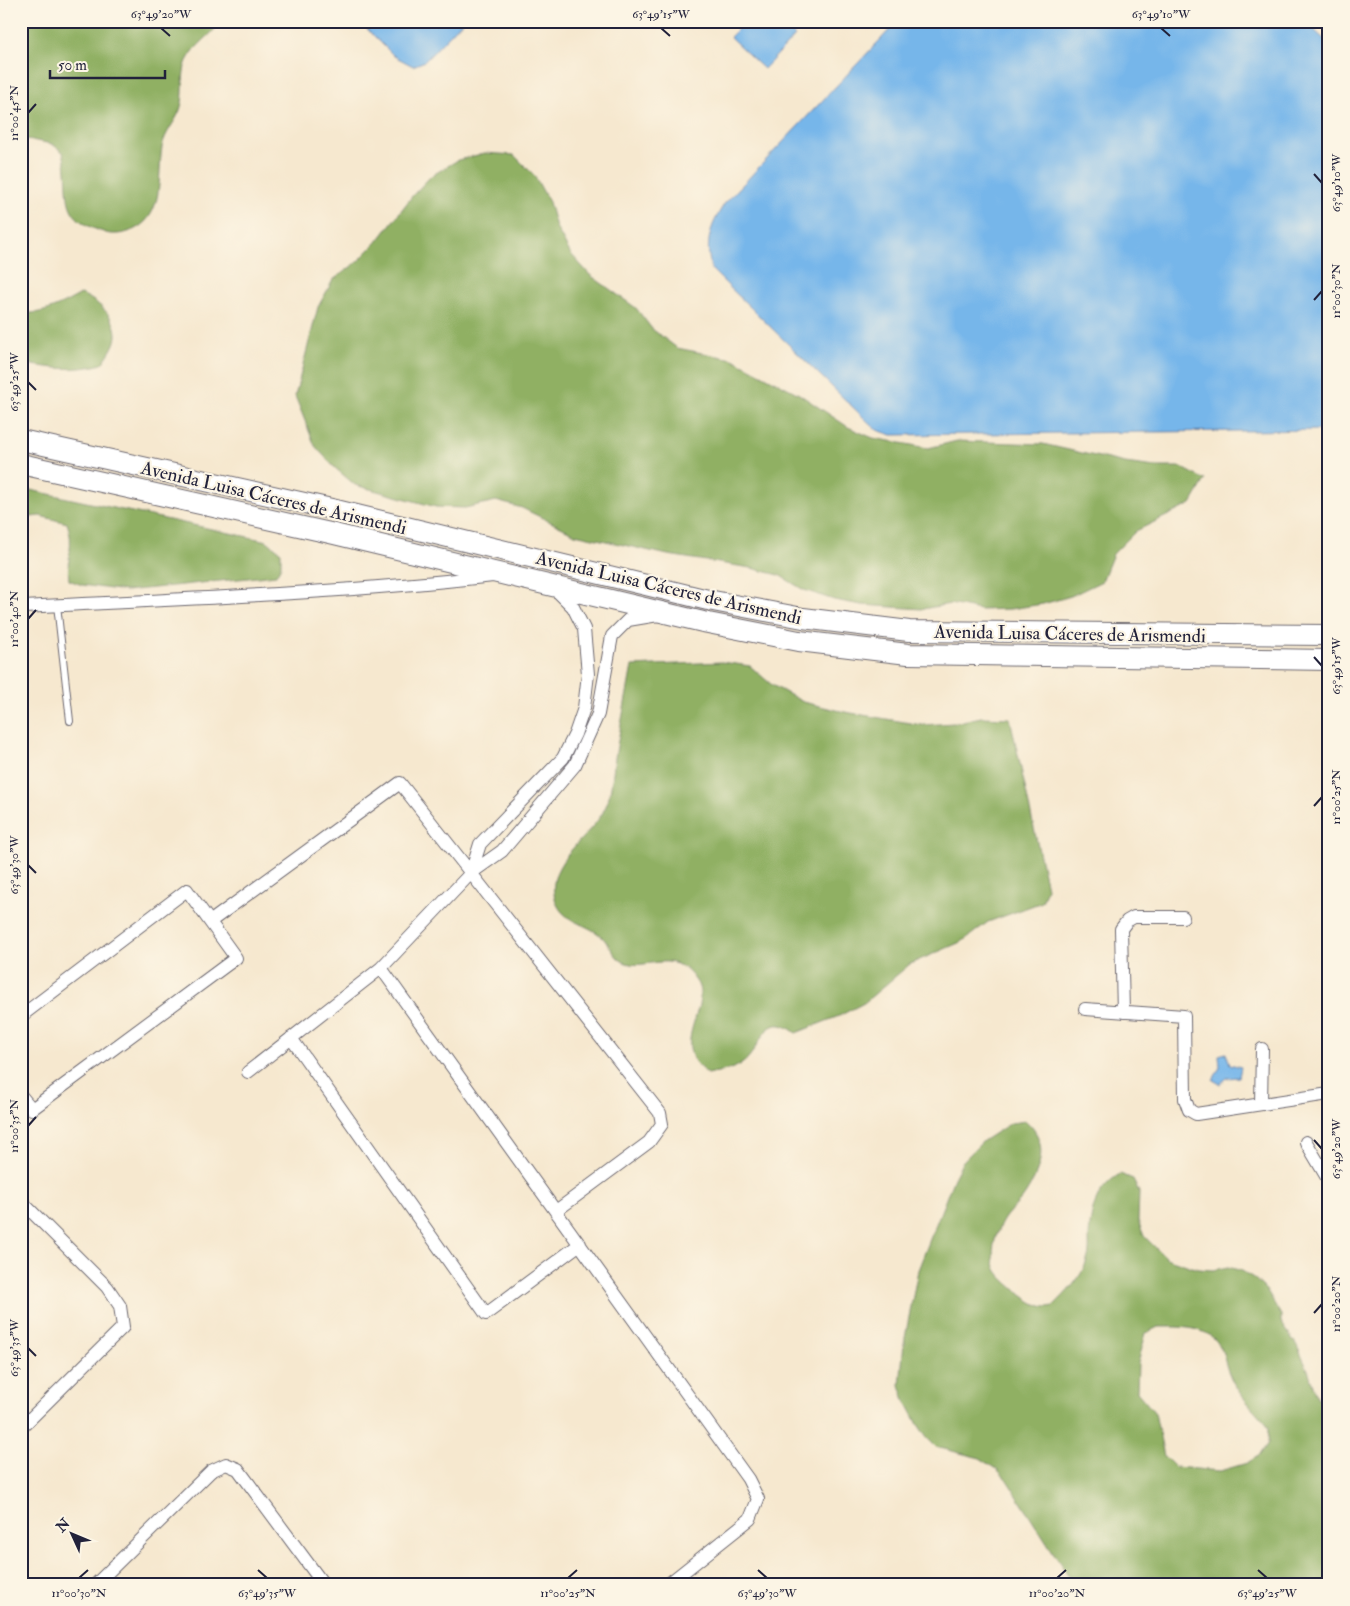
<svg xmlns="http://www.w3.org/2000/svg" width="1350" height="1606" font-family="'IM FELL Double Pica',serif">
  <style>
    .forest { fill: #90b064; stroke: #596950; fill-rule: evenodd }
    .water { fill: #76b6ea; stroke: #4c6c92 }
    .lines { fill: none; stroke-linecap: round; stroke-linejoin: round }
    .service-casing { stroke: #6c676f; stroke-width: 8 }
    .minor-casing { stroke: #6c676f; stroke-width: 14 }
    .primary-casing { stroke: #6c676f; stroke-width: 22 }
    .service { stroke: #fff; stroke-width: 6 }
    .minor { stroke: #fff; stroke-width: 12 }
    .primary { stroke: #fff; stroke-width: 20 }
    .ticks { fill: none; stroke: #22223b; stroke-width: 2 }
    .labels { text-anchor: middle; stroke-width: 4.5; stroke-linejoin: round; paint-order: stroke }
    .street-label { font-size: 19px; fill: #22223b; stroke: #fcf5e5 }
    .neatline { fill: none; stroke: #22223b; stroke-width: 2 }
    .ticks-label { font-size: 12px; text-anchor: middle; fill: #22223b }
  </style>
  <rect width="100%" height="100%" fill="#fcf5e5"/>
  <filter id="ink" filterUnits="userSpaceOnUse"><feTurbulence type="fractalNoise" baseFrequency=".02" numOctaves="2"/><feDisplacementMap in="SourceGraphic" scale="10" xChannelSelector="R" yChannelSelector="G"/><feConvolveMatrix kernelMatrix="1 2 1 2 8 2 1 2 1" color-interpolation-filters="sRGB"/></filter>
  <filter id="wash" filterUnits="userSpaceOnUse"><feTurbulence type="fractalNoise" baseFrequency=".0096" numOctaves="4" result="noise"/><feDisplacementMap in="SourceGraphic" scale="20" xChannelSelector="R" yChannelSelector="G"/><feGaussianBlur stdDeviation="1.12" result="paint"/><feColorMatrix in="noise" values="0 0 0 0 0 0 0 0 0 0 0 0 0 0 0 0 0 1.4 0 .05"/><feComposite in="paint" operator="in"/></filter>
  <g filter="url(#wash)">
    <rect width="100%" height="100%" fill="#f6e8cf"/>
    <path class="forest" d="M21,21H221C212,36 195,44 187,61C180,76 186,94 180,110C175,123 165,132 162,147C157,178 166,219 128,232C121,234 113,235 106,233C54,216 73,195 63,152L52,144L21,138Z
      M485,153L514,155L534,175L549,202L556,227L570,253L590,275L636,308L652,329L677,348L733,359L799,394L848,427L873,438L928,448L957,441L1043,444L1125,463L1155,467H1181L1205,480L1191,504L1136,531L1113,554L1102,581L1071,596L1043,604L1010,609L980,610L950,604L922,609L862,605L834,600L804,590L779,575L751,568L668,555L575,534L522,508L496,501L465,508L436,507L355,485L334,467L315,446L295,396L318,307L333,280L356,263L377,242L413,195L431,176L458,160Z
      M81,294C96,300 116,316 116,335C116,345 107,356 102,364C73,372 50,368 21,363V312C41,317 64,303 81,294Z
      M21,488L267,541L281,552V566L276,575L126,591L82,585L69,580C66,559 75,543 67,523L40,516L21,518Z
      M722,662L750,666L772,685L803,702L845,712L922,725L954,723L981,717L1010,718L1047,888L1042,902L988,922L963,941L910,964L864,1003L839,1016L796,1033C767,1010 763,1041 748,1058C740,1069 721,1071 708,1074C665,1045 714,1007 696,981C671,942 640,978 618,958C612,952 609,943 602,937C589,924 565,923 557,904C541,867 585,841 602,814C613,796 612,772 616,752C621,723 627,694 632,666Z
      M1026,1121C1050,1142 1041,1169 1026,1193C1021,1202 1012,1208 1006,1216C996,1229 988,1256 997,1271C1002,1279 1015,1289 1022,1295C1030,1301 1042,1310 1053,1306C1067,1292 1081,1279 1087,1260C1090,1253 1089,1244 1089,1236C1091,1210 1096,1188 1120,1174L1133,1179L1139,1192L1138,1221L1144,1236L1166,1258L1198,1269L1213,1270L1228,1267L1242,1271L1255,1279L1266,1290L1281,1315V1322L1296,1344L1308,1370L1317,1397L1329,1413V1585H1074L1007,1480L997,1469L980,1458L936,1447L927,1438L919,1426L905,1400L900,1385L904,1343L918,1270L954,1178L963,1161L983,1141L1011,1123ZM1158,1327C1181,1327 1209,1325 1221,1348C1225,1358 1226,1369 1231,1378C1239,1396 1257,1412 1269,1427L1268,1443L1260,1455L1247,1463L1220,1471L1175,1467L1164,1456L1155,1413L1137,1392L1138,1363L1146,1333Z"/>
    <path class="water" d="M359,21H463L425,61L413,66L394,56Z
      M746,21H779L795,36L764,69L730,37Z
      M898,21H1305L1329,44V430L892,435L877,430L865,419L712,270C704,243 710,226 725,203Z
      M1226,1053L1230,1064L1241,1067L1239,1077L1227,1078L1220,1084L1213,1080L1220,1067L1219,1055Z"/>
  </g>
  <g filter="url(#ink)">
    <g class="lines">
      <defs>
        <path id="service" d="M57,605L70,721"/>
        <path id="minor" d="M21,607C178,599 336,594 493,576
          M658,615L628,620L612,636L598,714L575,765L502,851L471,873L381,968L748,1479L758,1499L750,1519L667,1585
          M471,873L480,844L563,758L575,734L584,708L588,674L584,629L573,607L554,588
          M211,921L400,783L660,1113L662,1124L649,1142L556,1211
          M1085,1009L1184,1016L1185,1099L1189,1110L1196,1114L1329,1094
          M1123,1012L1121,929L1127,921L1134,917H1183
          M21,1016L187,890L236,958L32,1109L21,1096
          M291,1038L486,1314L580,1244
          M248,1072L381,968
          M1261,1104L1262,1049
          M1306,1142L1329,1181
          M21,1201L107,1287L120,1306L123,1327L21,1428
          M95,1585L211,1471L226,1464L238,1469L324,1585"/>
        <path id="primary" d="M21,440L336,510L708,600L803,618L909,631L1329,635
          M21,464L330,533L703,622L799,641L908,654L1329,660"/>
      </defs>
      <use href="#service" class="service-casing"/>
      <use href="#minor" class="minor-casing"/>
      <use href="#primary" class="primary-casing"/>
      <use href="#service" class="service"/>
      <use href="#minor" class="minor"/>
      <use href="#primary" class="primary"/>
    </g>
  </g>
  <path class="ticks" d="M161,28L170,36M661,28L670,36M1161,28L1170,36M28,113L36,104M1314,174L1322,183M1314,300L1322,291M28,382L36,390M28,619L36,610M1314,657L1322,666M1314,806L1322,797M28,865L36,873M28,1126L36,1117M1314,1140L1322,1149M1314,1313L1322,1304M28,1348L36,1356M258,1570L267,1578M758,1570L767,1578M1258,1570L1267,1578M79,1578L88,1570M568,1578L577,1570M1057,1578L1066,1570"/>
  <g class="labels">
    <g class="street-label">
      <text transform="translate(274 497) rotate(13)" y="7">Avenida Luisa Cáceres de Arismendi</text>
      <text transform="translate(669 587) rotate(13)" y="7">Avenida Luisa Cáceres de Arismendi</text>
      <text transform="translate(1070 633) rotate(1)" y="7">Avenida Luisa Cáceres de Arismendi</text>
    </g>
  </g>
  <rect width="1350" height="1606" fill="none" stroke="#fcf5e5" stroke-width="55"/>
  <g transform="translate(72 1534) rotate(314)" stroke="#fcf5e5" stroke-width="4" paint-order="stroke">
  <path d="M0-4L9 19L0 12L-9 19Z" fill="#22223b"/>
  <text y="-8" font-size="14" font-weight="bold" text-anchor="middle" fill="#22223b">N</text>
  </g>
  <path d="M50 70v8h115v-8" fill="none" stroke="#22223b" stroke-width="2.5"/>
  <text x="58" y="70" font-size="15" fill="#22223b" stroke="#fcf5e5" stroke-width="4" paint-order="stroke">50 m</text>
  <rect x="28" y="28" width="1294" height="1550" class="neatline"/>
  <g class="ticks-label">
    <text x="161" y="18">63°49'20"W</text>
    <text x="661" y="18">63°49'15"W</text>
    <text x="1161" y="18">63°49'10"W</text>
    <text transform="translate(14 113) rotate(-90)" y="4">11°00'45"N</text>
    <text transform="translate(1336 183) rotate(-90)" y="4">63°49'10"W</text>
    <text transform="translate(1336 291) rotate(-90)" y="4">11°00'30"N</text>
    <text transform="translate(14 382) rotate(-90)" y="4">63°49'25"W</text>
    <text transform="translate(14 619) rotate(-90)" y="4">11°00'40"N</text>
    <text transform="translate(1336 666) rotate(-90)" y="4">63°49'15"W</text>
    <text transform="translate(1336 797) rotate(-90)" y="4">11°00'25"N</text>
    <text transform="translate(14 865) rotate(-90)" y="4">63°49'30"W</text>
    <text transform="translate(14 1126) rotate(-90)" y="4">11°00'35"N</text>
    <text transform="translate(1336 1149) rotate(-90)" y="4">63°49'20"W</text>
    <text transform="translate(1336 1304) rotate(-90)" y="4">11°00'20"N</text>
    <text transform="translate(14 1348) rotate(-90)" y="4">63°49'35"W</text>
    <text x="79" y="1597">11°00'30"N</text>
    <text x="267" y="1597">63°49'35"W</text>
    <text x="568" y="1597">11°00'25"N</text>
    <text x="767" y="1597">63°49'30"W</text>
    <text x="1057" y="1597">11°00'20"N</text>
    <text x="1267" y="1597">63°49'25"W</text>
  </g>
</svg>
